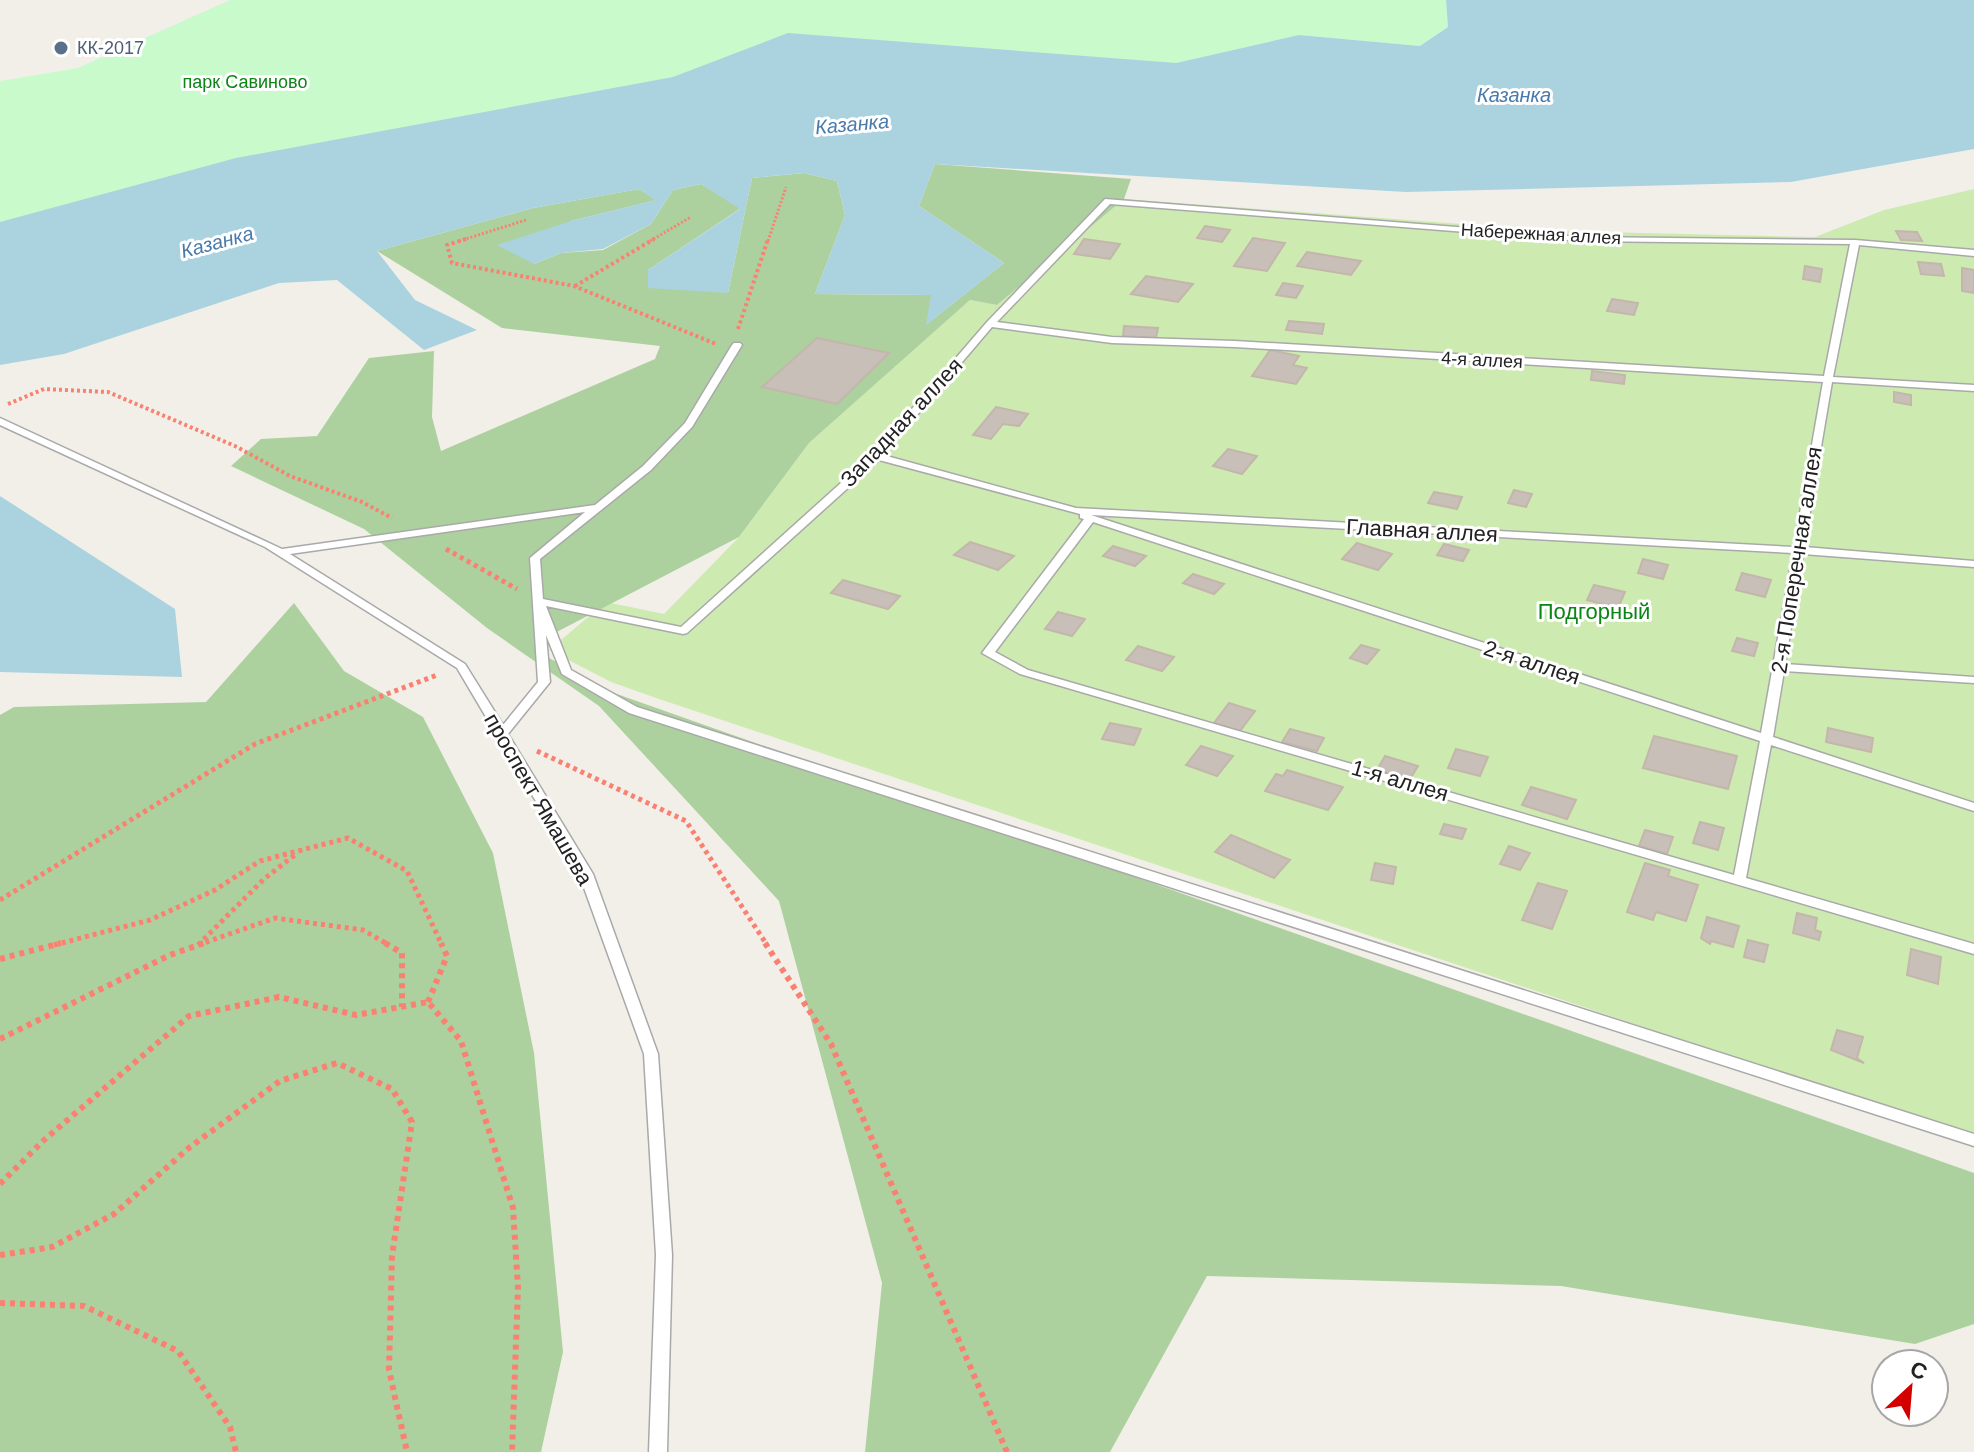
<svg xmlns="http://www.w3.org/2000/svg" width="1974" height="1452" font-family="Helvetica,sans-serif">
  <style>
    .grass { fill: #cdebb0 }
    .forest { fill: #add19e }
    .park { fill: #c8facc }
    .water { fill: #aad3df }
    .building { fill: #c7bfb8; stroke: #c4b6ab; stroke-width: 2 }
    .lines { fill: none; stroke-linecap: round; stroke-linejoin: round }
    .lane-casing { stroke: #a9a9a9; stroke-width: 3 }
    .path-far3 { stroke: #fa8072; stroke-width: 3; stroke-dasharray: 2 2; stroke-linecap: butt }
    .path-far2 { stroke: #fa8072; stroke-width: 4; stroke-dasharray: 3 3; stroke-linecap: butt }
    .path-far1 { stroke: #fa8072; stroke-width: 5; stroke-dasharray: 4 4; stroke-linecap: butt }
    .path { stroke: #fa8072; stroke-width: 6; stroke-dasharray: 5 5; stroke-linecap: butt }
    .lane { fill: #fff; fill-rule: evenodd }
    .service-dot { fill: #5c6f8a; stroke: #fff; stroke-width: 3 }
    .labels { text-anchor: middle; stroke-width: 6; stroke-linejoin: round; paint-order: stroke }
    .far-service-label { font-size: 18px; fill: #4e5e75; stroke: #fff; text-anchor: start }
    .far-park-label { font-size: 18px; fill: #0c8416; stroke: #fff }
    .far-street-label { font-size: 18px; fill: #222; stroke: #fff }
    .far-water-label { font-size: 20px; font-style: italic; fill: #4a7aab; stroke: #fff }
    .street-label { font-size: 22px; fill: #222; stroke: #fff }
    .park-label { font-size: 22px; fill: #0c8416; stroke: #fff }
  </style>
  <rect width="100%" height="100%" fill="#f2efe9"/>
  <path class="grass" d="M1974,189V1137L659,699L611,682L549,650L606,602L664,614L739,537L809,443L970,300L997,305L1124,199L1558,231L1815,237L1884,210Z"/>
  <path class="forest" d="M935,164L1131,179L1124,199L997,305L970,300L809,443L739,537L549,636L538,652L614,693L1974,1173V1324L1915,1344L1561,1286L1207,1276L1110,1452H865L882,1283L779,901L599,706L487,628L364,529L231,466L261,439L317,436L369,358L434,351L432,417L441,451L655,359L660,346L502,328L377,251L533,208L639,189L656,200L571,221L534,264L561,253L603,250L651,224L673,190L701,184L741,208L648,270L728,293L752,178L804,173L837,181L845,215L815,294L932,295L927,324L1004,263L919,206Z
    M294,603L344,671L423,717L493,853L534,1053L563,1352L541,1452H0V715L14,707L206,702Z"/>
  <path class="park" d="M230,0H1446L1448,27L1420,46L1299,35L1176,63L0,230V81L78,68Z"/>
  <path class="water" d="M1446,0H1974V149L1791,182L1406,192L935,164L919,206L1004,263L926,325L931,295L815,294L845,215L837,181L804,173L752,178L728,293L648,288V270L740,209L701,184L673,190L651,224L603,249L561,253L534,264L497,245L571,221L655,200L639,189L533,208L377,251L415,300L477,330L424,350L337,280L279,283L64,354L0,365V222L236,158L673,77L788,33L1176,63L1299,35L1420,46L1448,27Z
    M0,496L175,609L182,677L0,672Z"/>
  <path class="building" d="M1205,226L1230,230L1222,242L1197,238Z
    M1896,231L1917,232L1922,241L1901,240Z
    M1253,238L1285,243L1267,271L1234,266Z
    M1084,239L1120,244L1110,259L1074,254Z
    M1307,252L1361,261L1351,275L1297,266Z
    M1918,262L1941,264L1944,276L1921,274Z
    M1805,266L1822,269L1820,282L1803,279Z
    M1962,268L1974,270V293L1962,291Z
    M1146,276L1193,284L1178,302L1131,294Z
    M1283,283L1303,286L1296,298L1276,295Z
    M1612,299L1638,303L1634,315L1607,311Z
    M1289,321L1324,324L1322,334L1286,330Z
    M1124,326L1158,328L1156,338L1123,336Z
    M817,338L889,353L837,404L762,387Z
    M1270,350L1299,356L1293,365L1307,368L1296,384L1252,376Z
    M1592,371L1625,375L1624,384L1591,380Z
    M1894,392L1911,395V405L1894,402Z
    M996,407L1028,414L1019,426L1003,424L991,439L973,435Z
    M1228,449L1257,456L1242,474L1213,466Z
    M1514,490L1532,494L1526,507L1508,503Z
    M1434,492L1462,497L1457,509L1428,503Z
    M970,542L1014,556L998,570L954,555Z
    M1357,543L1392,554L1378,570L1342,559Z
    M1444,544L1469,550L1463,561L1437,555Z
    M1113,546L1146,556L1135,566L1103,556Z
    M1643,559L1668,565L1663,579L1638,573Z
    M1742,573L1771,580L1765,597L1736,590Z
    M1193,574L1224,584L1214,594L1183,583Z
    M843,580L900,596L888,609L831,593Z
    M1594,585L1625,592L1618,608L1587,600Z
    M1058,612L1085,619L1072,636L1045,629Z
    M1737,638L1758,643L1754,656L1732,651Z
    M1361,645L1379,650L1367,664L1350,658Z
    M1138,646L1174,657L1162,671L1126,660Z
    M1229,703L1255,711L1240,731L1214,723Z
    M1110,723L1141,729L1134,745L1102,739Z
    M1828,728L1873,738L1871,752L1826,742Z
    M1290,729L1324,738L1317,751L1282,742Z
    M1654,736L1737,756L1728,789L1643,768Z
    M1201,746L1233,756L1217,776L1186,765Z
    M1456,749L1488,757L1480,776L1448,768Z
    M1385,756L1418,766L1410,779L1377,770Z
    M1287,770L1343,787L1328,810L1265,791L1276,774L1283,776Z
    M1531,787L1576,800L1567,819L1522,805Z
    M1700,822L1724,828L1718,850L1693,843Z
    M1444,824L1466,829L1462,839L1440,834Z
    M1645,830L1673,837L1667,854L1639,846Z
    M1231,835L1290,860L1274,878L1215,852Z
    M1509,846L1530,853L1520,870L1500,864Z
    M1375,863L1396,867L1393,884L1371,880Z
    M1645,863L1670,870L1668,876L1698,885L1686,921L1656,912L1653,920L1627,912Z
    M1538,883L1567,891L1552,929L1522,920Z
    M1797,913L1817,918L1815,930L1821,932L1819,940L1793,933Z
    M1707,917L1739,926L1733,947L1711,941L1710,944L1701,938Z
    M1748,940L1768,945L1764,962L1744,957Z
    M1911,949L1941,957L1938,984L1907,975Z
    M1837,1030L1863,1037L1857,1058L1864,1063L1831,1050Z"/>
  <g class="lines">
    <defs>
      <path id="lane" d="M1105,199L1581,237L1855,240L1974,250V256L1859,245L1833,377L1974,385V391L1832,382L1804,547L1974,561V567L1803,554L1785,664L1974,677V683L1784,671L1773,737L1974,803V811L1771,745L1746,878L1974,944V954L1020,674L982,653L1084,519L1080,518V514L879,460L687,633L683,634L546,606L571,670L637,707L1974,1134V1146L629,713L562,674L546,635L550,682L508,734L593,874L658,1054L672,1255L667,1452H649L656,1255L644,1054L579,874L457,668L265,547L0,425V418L282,549L595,505L643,466L685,423L732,345L734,343H740L742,345L692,427L651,470L540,559L543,599L681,627L873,454L987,322ZM1110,204L1581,241L1850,244L1824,376L1235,341L1112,337L997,322ZM992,327L1112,343L1235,347L1823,382L1794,547L1076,508L883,455ZM585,512L530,558L538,682L503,725L465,664L290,554ZM1091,515L1793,553L1761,733ZM1093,522L1760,741L1734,875L1028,670L995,652Z"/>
    </defs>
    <use href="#lane" class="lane-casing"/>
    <path class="path-far3" d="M459,241L526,220
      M650,241L691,217
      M768,241L786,187"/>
    <path class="path-far2" d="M466,239L447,245L452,263L574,286L716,344
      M575,286L654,239
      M738,329L768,239
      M8,404L44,389L108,392L235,446L290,476L362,502L392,518"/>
    <path class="path-far1" d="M446,549L517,589
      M537,751L686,821L767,945
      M0,900L255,744L437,675
      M54,945L150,920L215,890L260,861L348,838L407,871L442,945
      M198,945L264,879L296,854
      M198,945L275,918L363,930L389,945"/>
    <path class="path" d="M385,943L402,953V1007
      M765,943L831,1044L1007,1452
      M0,959L61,943
      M428,1002L447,956L441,943
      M0,1039L170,955L204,943
      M0,1184L44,1140L189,1016L279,997L356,1015L428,1002L461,1041L513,1208L518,1288L512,1452
      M0,1255L52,1247L114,1214L190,1147L280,1081L337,1063L392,1089L412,1122L392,1256L389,1370L407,1452
      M0,1303L84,1306L178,1351L230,1427L236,1452"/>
    <use href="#lane" class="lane"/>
  </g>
  <circle class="service-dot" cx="61" cy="48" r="8"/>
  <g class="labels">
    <g class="far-service-label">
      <text x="77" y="54">КК-2017</text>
    </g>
    <g class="far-park-label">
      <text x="245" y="88">парк Савиново</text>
    </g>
    <g class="far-street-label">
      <text transform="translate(1541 234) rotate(3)" y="6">Набережная аллея</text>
      <text transform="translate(1482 360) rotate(3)" y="6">4-я аллея</text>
    </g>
    <g class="far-water-label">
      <text x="1514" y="102">Казанка</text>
      <text transform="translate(852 124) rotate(-5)" y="7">Казанка</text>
      <text transform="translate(217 242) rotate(-15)" y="7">Казанка</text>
    </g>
    <g class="street-label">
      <text transform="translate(901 422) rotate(-47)" y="8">Западная аллея</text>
      <text transform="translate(1422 530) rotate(3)" y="8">Главная аллея</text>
      <text transform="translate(1796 560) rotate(-81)" y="8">2-я Поперечная аллея</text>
      <text transform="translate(1532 662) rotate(18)" y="8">2-я аллея</text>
      <text transform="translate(1400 780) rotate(16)" y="8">1-я аллея</text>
      <text transform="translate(539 799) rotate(60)" y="8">проспект Ямашева</text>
    </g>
    <g class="park-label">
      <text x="1594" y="619">Подгорный</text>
    </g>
  </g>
  <g transform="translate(1910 1388) rotate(26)"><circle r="38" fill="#ffffff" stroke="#a7a7a7" stroke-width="2"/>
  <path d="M0-6L14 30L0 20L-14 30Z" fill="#d40000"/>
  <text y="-12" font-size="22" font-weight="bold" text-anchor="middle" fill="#222222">С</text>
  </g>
</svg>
